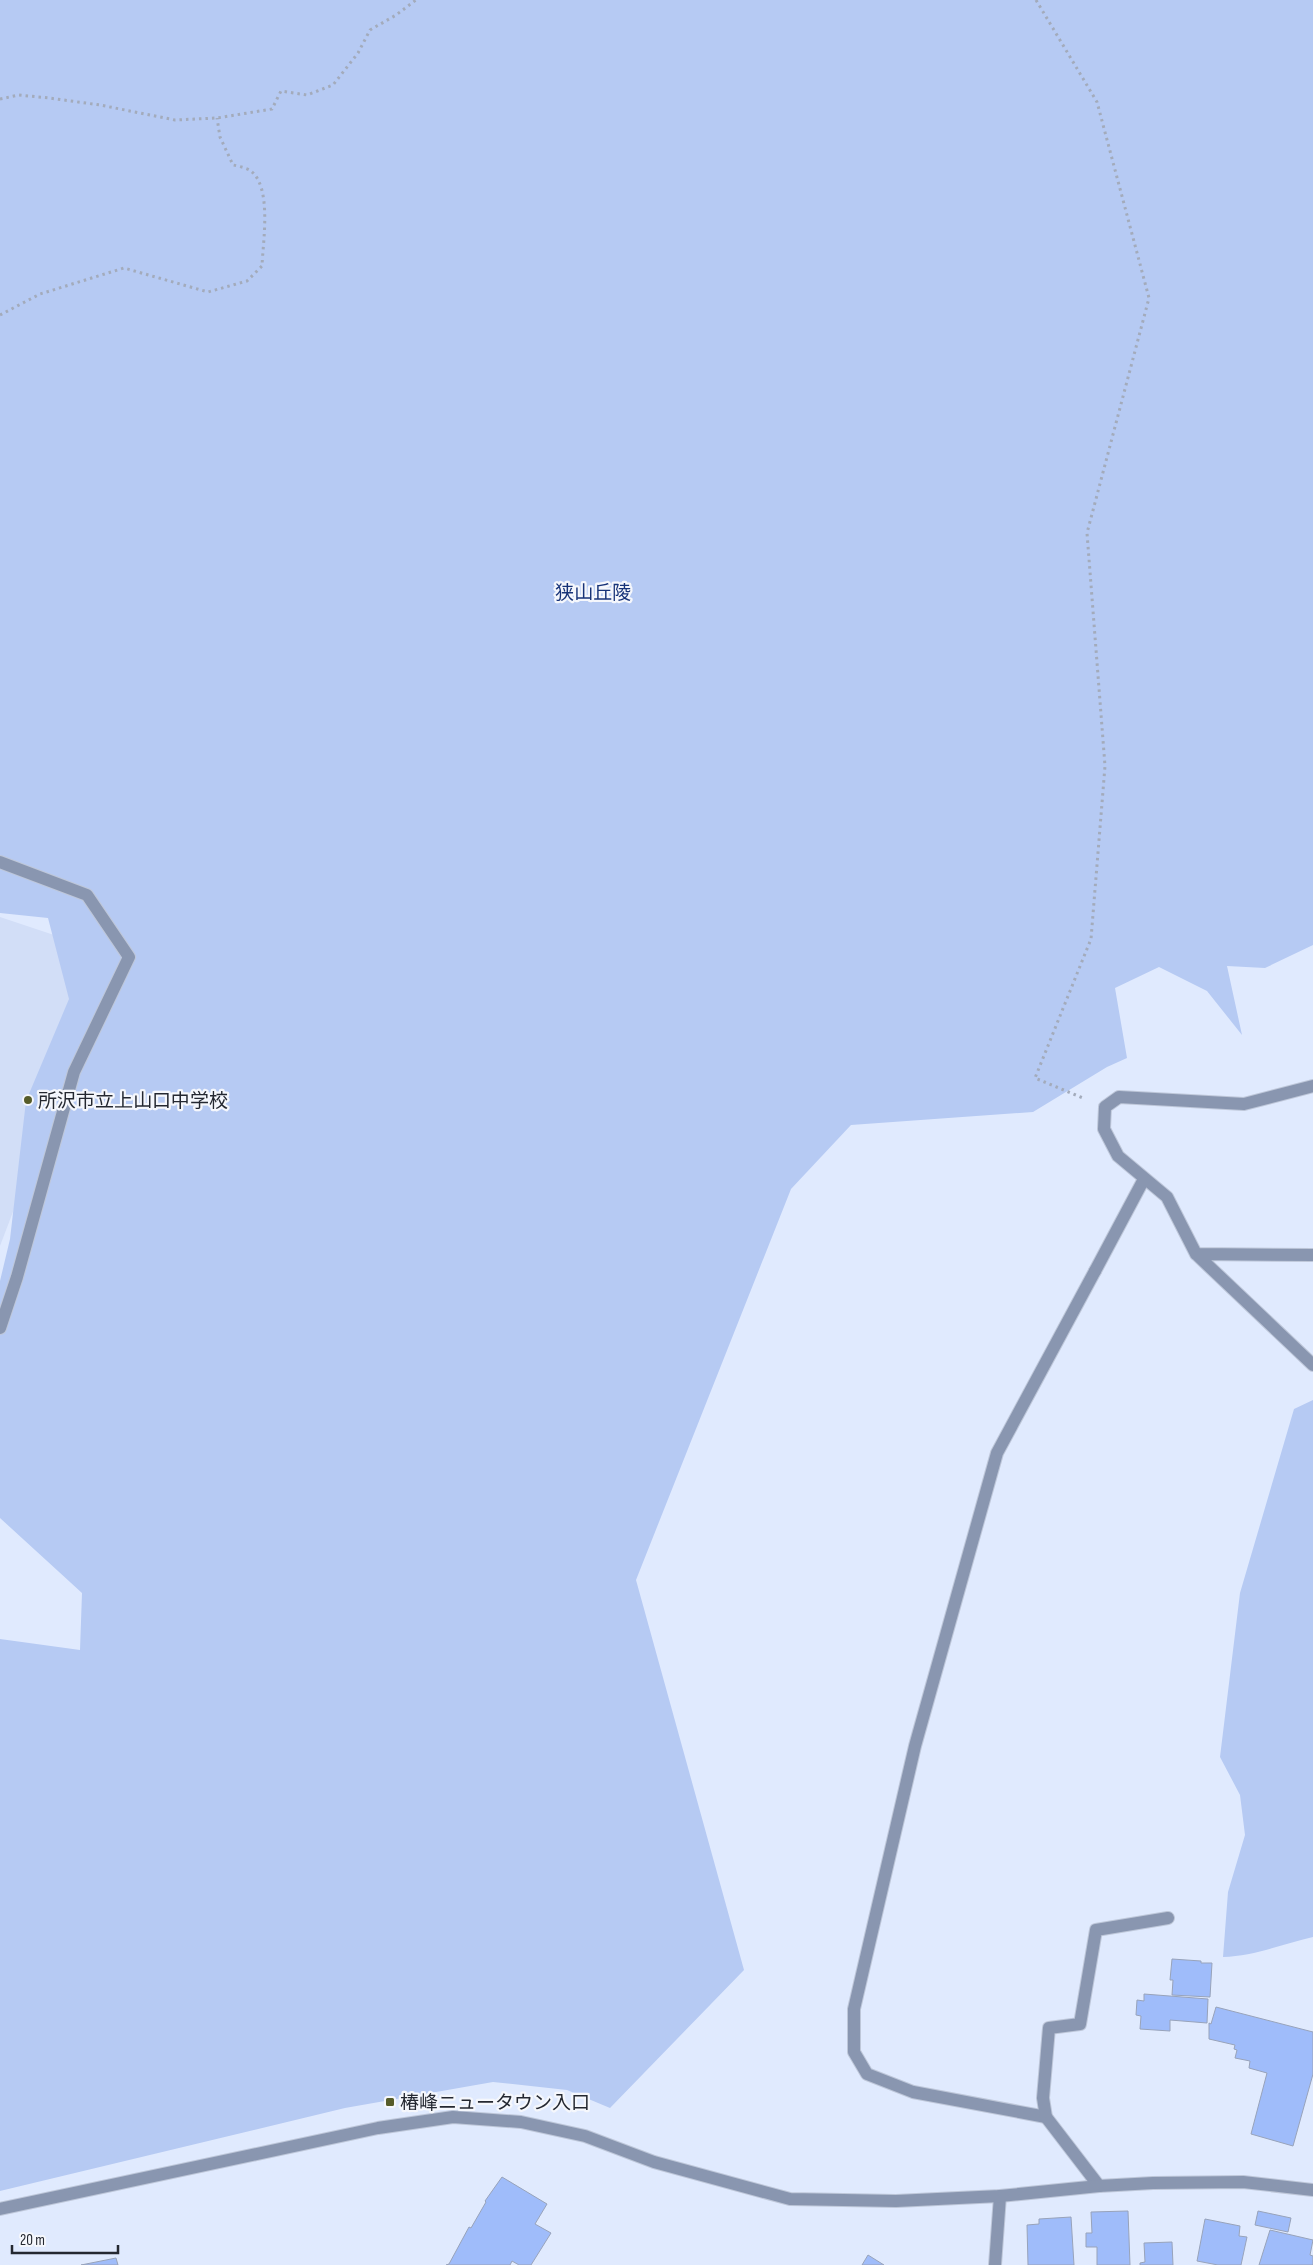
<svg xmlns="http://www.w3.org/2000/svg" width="1313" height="2265" font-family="'Sofia Sans Condensed','Noto Sans JP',sans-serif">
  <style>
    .built { fill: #d2def7 }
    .green { fill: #b6caf3 }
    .building { fill: #9fbcfa; stroke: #98a3ba }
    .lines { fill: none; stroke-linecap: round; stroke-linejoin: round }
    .service-casing { stroke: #bec7d9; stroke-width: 14 }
    .minor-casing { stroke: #bec7d9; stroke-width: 14 }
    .tertiary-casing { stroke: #bec7d9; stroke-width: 14 }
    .path { stroke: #a3abbb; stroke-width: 3; stroke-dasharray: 2.5 4; stroke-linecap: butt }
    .service { stroke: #8996b0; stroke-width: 12 }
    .minor { stroke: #8996b0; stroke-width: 12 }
    .tertiary { stroke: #8996b0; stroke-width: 12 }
    .poi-dot { fill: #565c2a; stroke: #f5f7fc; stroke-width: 2 }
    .labels { text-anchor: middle; stroke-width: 4.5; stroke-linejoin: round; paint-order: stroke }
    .park-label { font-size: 19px; fill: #173378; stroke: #f5f7fc }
    .poi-label { font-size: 19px; fill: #242831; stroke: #f5f7fc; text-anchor: start }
  </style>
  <rect width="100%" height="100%" fill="#e0eafe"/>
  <path class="built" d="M0,917L111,954L0,1246Z"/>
  <path class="green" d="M0,0H1313V945L1265,968L1227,966L1242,1035L1207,991L1159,967L1115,988L1127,1058L1107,1067L1033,1112L851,1125L791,1189L636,1580L744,1970L610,2108L567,2090L493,2082L345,2108L0,2191V1639L80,1650L82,1593L0,1518V1281L10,1239L26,1101L69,999L48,918L0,913Z
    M1313,1400V1937C1282,1944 1254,1956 1223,1957L1228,1892L1245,1835L1240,1795L1220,1757L1240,1593L1294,1409Z"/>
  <path class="building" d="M1172,1959L1201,1961V1963H1212L1210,1997L1172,1995L1173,1980H1170Z
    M1144,1994L1208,1999L1207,2023L1170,2020V2031L1140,2029L1141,2016L1136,2015L1137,2000L1144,2001Z
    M1216,2007L1313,2032V2074L1293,2146L1251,2134L1267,2073L1249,2068L1250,2061L1235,2058L1237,2050L1234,2049L1235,2045L1209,2039V2023L1211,2024Z
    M502,2177L547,2204L535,2224L551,2233L531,2265H519L512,2261L510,2265H446L449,2264L469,2227L471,2228L486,2202L485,2201Z
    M1128,2211L1130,2265H1097V2247H1086V2233H1092L1091,2212Z
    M1258,2211L1291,2218L1288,2232L1255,2225Z
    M1071,2217L1074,2265H1028L1027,2225L1039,2224V2219Z
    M1205,2219L1240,2226L1239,2236L1247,2237L1241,2265H1218L1197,2261Z
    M1270,2230L1313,2240L1310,2255L1313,2256V2265H1259Z
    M1172,2242L1173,2265H1140V2263L1145,2262L1144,2243Z
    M868,2255L884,2265H862Z
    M116,2258L118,2265H81Z"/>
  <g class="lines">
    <defs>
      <path id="service" d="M1046,2117L913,2092L867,2074L854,2052V2009L915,1746L997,1453L1095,1271"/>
      <path id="minor" d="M0,862L87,895L129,957L74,1072L17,1277L0,1328
        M1313,1086L1244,1104L1119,1097L1105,1107L1104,1129L1118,1156L1167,1197L1196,1254L1313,1255
        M1196,1254L1313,1365
        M1095,1271L1144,1179
        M1099,2186L1046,2117L1043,2098L1049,2028L1080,2024L1096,1930L1168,1918
        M995,2265L1000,2196"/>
      <path id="tertiary" d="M0,2209L378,2128L453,2117L521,2122L585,2136L654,2162L790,2199L896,2201L1000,2196L1099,2186L1153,2183L1243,2182L1313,2190"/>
    </defs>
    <use href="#service" class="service-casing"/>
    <use href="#minor" class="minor-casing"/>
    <use href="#tertiary" class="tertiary-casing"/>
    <path class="path" d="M1036,0L1097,102L1149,298L1087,533L1105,766L1091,939L1035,1078L1083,1098
      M0,99L19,95L49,98L100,105L175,120L217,118L272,109L281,91L307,95L333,85L358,53L370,30L396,15L416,0
      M0,315L40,294L124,268L208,292L247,281L262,266C263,241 272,188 251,171C247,168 238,166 233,165L220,137L217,118"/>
    <use href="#service" class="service"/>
    <use href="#minor" class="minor"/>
    <use href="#tertiary" class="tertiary"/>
  </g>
  <g class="poi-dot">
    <circle cx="28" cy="1100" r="5"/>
    <rect x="385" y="2097" width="10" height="10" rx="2.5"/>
  </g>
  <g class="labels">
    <g class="park-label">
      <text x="593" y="599">狭山丘陵</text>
    </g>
    <g class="poi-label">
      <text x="38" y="1107">所沢市立上山口中学校</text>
      <text x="400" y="2109">椿峰ニュータウン入口</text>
    </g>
  </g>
  <path d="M12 2245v8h106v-8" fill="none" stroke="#242831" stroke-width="2.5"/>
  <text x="20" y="2245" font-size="15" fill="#242831" stroke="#f5f7fc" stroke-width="4" paint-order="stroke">20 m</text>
</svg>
